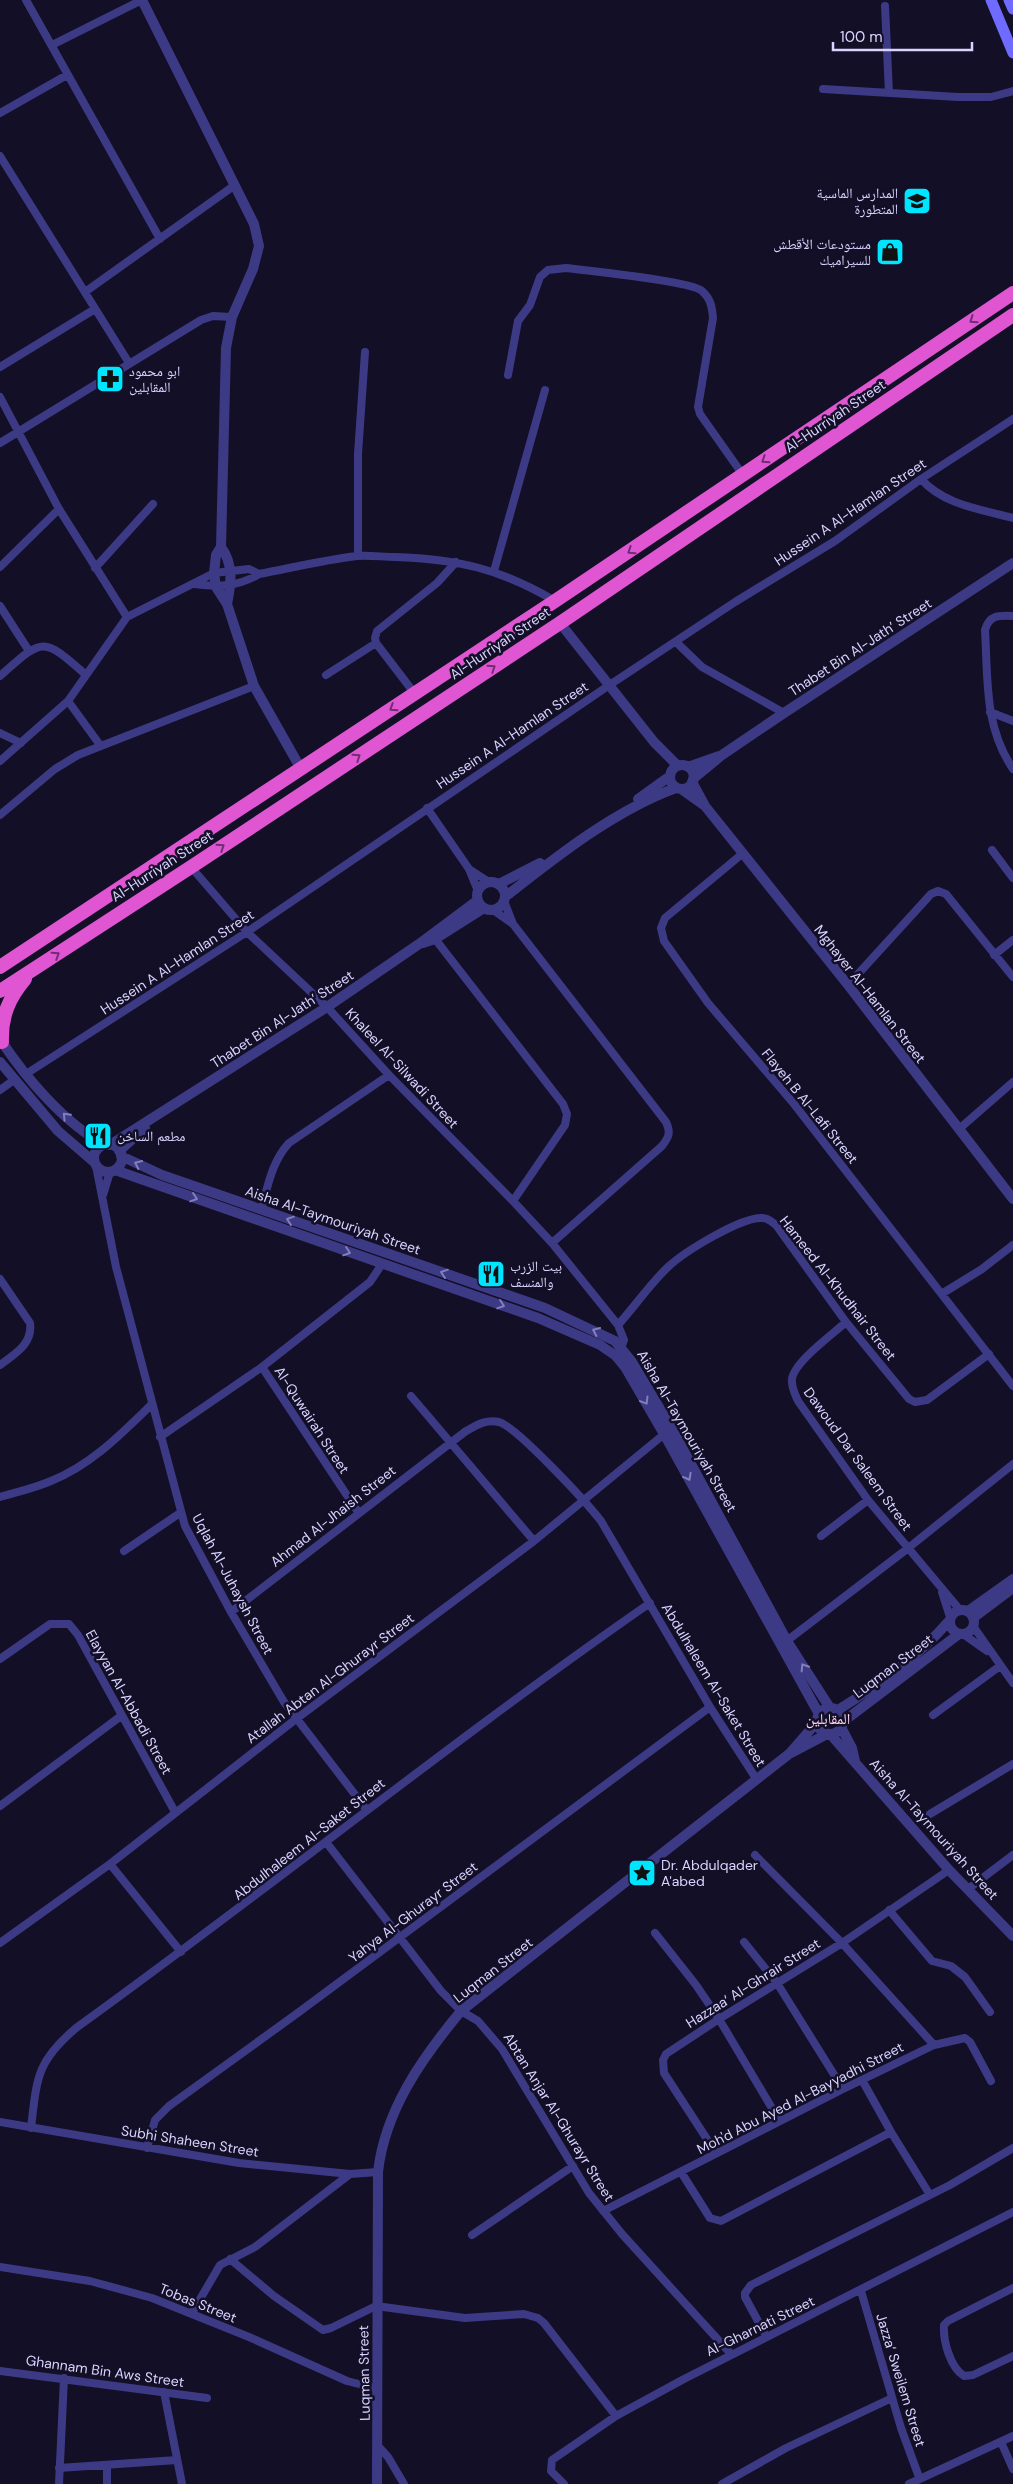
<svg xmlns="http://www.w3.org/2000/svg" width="1013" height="2484" font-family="'DM Sans','Noto Naskh Arabic',sans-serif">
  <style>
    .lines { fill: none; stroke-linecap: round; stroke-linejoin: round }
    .minor { stroke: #3d3a85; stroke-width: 8 }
    .tertiary { stroke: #3d3a85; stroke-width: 10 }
    .secondary { stroke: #6f6bff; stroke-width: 11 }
    .trunk { stroke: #e055d1; stroke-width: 14 }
    .oneway { stroke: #6f2e73 }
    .oneway2 { stroke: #837fbc }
    .labels { text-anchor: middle; stroke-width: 5; stroke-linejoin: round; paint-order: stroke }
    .poi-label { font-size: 14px; fill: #d9d4ff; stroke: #130f26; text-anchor: start }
    .street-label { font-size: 14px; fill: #d9d4ff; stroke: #130f26 }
    .neighbourhood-label { font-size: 15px; fill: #ffd6f0; stroke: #130f26 }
  </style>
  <rect width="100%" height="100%" fill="#130f26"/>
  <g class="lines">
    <path class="minor" d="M26,0L160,239
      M885,6L889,93
      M52,45L142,0
      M823,89L958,97H991L1013,91
      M0,113L67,75
      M0,156L129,363
      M85,292L235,185
      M0,367L95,309
      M508,375L518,321L530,305L540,277L548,270L566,268C588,271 691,281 702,291C711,299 712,307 713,318L698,407L700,414L743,475
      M0,397L59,509L127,617
      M0,443L201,320L213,316L232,317
      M921,479C944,505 980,509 1013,518
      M358,556V454L365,352
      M0,567L59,509
      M95,568L153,504
      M494,571L545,390
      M194,584C217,587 238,587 259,574C291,568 324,560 357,556C369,555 383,557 395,557C458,559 501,569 555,601
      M0,606L29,651
      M1013,616C999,615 989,615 985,630C988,680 984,726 1013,769
      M676,642L702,667L784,713
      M376,643L375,638L377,631L437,583L456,562
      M326,675L376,643L415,694
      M0,676C43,638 42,636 85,674
      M68,701L100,745
      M990,712L1013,721
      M0,733L21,743
      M0,761L68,701L127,617L214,573L249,569L259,574
      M427,808L469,869L478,891
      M0,815L55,769L78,755L254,686
      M992,850L1013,878
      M742,854L665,918L661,928L664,941L708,1003L794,1104L1013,1386
      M191,867L247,932L327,1007L389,1075L513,1201L552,1243L618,1325L624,1340L620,1351
      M469,869L489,882
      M504,901L513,924
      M493,910L513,924L666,1122C671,1133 669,1137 662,1146L552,1243
      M432,935L563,1104L567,1114L565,1125L513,1201
      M994,955L1013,940
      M848,985L931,894L938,891L946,894L1013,977
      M26,1074L247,932L608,686L735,602L835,541L921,479L1013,419
      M0,1090L14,1080
      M959,1129L1013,1082
      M96,1166L116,1267L185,1526L231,1612L284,1702L366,1809
      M103,1195L110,1172
      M261,1210C268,1186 272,1161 289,1143L389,1075
      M0,1279L30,1323C33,1344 15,1354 0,1365
      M943,1293L982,1269L1013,1245
      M846,1322C833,1334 794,1362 792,1379C791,1387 795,1394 798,1401L868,1500L960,1610
      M618,1325C635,1306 650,1284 668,1267C684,1252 742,1216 763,1218C768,1218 772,1222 776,1225L846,1322L909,1399L915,1402L927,1400L989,1354
      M262,1367L358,1512
      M411,1396L534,1541
      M160,1437L262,1367L370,1282L382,1264
      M0,1497C17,1492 35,1488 51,1481C91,1465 121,1434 151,1405
      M821,1536L868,1500
      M124,1551L180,1513
      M942,1592L950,1617
      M231,1612L466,1431C477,1425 486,1419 499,1422C517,1427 587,1503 601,1521L710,1707L757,1780
      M973,1626L1013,1683
      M963,1634L987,1651
      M784,1643L907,1549L1013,1464
      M0,1659L50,1624H69L78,1635L175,1812
      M933,1715L1000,1666
      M0,1806L121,1716
      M930,1814L1013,1764
      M326,1842L441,1991L461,2011L478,2021L502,2049L589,2193L622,2234L731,2354
      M755,1855L842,1943L934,2045
      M110,1864L181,1952
      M968,1889L1013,1855
      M889,1910L932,1961L951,1966L965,1977L990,2012
      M655,1933L696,1985L719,2019L779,2120
      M744,1942L777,1983L843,2089
      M0,1943L110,1864L296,1719L534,1541L668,1431
      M862,2080L891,2132L930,2195
      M0,2122L239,2163L350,2174L378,2172
      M31,2128C37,2078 36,2062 76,2028C269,1889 454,1739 650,1603
      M147,2148L155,2120L169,2106L299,2012L710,1707
      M716,2153L664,2073L663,2060L666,2054L719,2019L842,1943L949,1870
      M681,2172L710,2218L721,2221L891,2132
      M603,2211L843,2089L934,2045L965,2038L970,2042L991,2081
      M472,2235L573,2166
      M230,2259L274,2296L323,2330L331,2328L376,2306L465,2318L524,2314L538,2318L544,2323L616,2416
      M0,2267L90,2281L152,2298L249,2337L347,2381L378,2389
      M1013,2288L948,2321L944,2325C943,2341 950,2367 964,2376L973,2375L1013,2356
      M861,2291L901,2428L919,2477
      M192,2313L220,2265L255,2247L350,2174
      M766,2336L745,2297V2293L751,2285L950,2185L1013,2148
      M0,2371L207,2398
      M164,2392L182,2484
      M1001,2442L1013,2469
      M378,2446L388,2457L404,2484
      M107,2465V2484
      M59,2468L177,2460
      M59,2484L64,2378
      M564,2484L551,2471L552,2460L616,2416L684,2379L1013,2212
      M722,2484L786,2448L892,2398
      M909,2484L1013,2436"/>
    <path class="tertiary" d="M142,0L254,224L259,246L253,269L232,317L226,348L221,547L216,555L214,573L216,587L227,604L254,686L301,769
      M221,547C234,564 231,585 227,604
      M560,623L654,742L678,766
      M670 777a12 12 0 1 1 24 0a12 12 0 1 1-24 0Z
      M688,767L719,756
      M693,779L722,755L784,713L1013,563
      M692,782L705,806L848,985L1013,1199
      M681,789L705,806
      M638,799L670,776
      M477 896a14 14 0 1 1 28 0a14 14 0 1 1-28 0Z
      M499,884L540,863
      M505,897C556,857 615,810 676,788
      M423,943L435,939L484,908
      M0,1039C25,1077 65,1124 105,1145
      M0,1062L58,1131L94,1162
      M94 1158a14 14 0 1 1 28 0a14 14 0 1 1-28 0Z
      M110,1145L327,1007L419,944L478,900
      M119,1151L145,1128
      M121,1156L162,1175L545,1308L615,1341L632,1362L672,1429L787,1641L830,1708
      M115,1170L538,1318L600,1345L616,1356L625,1367L664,1434L819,1714
      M950 1622a12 12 0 1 1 24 0a12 12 0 1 1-24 0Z
      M968,1611L1013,1579
      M973,1618L1013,1588
      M817 1721a13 13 0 1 1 26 0a13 13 0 1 1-26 0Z
      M838,1710C878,1685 918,1657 949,1621
      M844,1721L959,1634
      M842,1729L852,1748L855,1761
      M831,1735L949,1870L1013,1936
      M790,1753L817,1722
      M377,2484L378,2172C385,2110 422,2058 461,2011L789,1754L827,1734"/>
    <path class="secondary" d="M991,0L1013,53
      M1009,0L1013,9"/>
    <path class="trunk" d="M0,967L555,601L1013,293
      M0,991L191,867L560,623L1013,315
      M2,1042C1,1016 9,998 25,979"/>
  </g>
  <defs><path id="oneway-chevron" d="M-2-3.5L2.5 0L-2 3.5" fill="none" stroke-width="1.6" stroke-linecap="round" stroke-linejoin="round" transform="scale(1.25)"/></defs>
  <g class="oneway">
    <use href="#oneway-chevron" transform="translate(973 320) rotate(145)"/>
    <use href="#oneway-chevron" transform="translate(765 460) rotate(146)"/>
    <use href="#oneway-chevron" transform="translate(631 551) rotate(146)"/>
    <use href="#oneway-chevron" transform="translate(492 668) rotate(-34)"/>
    <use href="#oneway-chevron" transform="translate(393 708) rotate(147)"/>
    <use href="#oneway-chevron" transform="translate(357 757) rotate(-34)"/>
    <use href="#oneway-chevron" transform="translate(221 847) rotate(-34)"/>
    <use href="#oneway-chevron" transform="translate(56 955) rotate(-33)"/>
  </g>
  <g class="oneway2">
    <use href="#oneway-chevron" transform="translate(66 1116) rotate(-134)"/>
    <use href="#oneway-chevron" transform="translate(138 1164) rotate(-155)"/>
    <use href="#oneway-chevron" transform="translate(194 1198) rotate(19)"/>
    <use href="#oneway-chevron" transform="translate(290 1220) rotate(-161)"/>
    <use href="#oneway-chevron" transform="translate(347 1252) rotate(19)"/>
    <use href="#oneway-chevron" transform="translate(444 1273) rotate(-161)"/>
    <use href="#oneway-chevron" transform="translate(501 1305) rotate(19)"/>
    <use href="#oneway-chevron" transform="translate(596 1331) rotate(-155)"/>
    <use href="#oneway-chevron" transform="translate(645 1401) rotate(59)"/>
    <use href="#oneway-chevron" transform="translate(688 1477) rotate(61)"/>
    <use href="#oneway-chevron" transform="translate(804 1667) rotate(-122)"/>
  </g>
  <defs>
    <symbol id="school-square" viewBox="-11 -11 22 22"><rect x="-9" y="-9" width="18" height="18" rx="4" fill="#00e5ff" stroke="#130f26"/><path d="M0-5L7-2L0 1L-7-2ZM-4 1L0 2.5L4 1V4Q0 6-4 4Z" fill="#111"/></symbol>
    <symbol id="shop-square" viewBox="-11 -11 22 22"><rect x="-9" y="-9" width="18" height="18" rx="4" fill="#00e5ff" stroke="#130f26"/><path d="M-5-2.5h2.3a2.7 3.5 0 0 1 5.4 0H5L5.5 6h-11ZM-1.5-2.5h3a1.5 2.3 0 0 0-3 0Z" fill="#111"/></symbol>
    <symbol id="pharmacy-square" viewBox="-11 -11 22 22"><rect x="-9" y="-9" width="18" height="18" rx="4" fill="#00e5ff" stroke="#130f26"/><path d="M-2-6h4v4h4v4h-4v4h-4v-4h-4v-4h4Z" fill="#111"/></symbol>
    <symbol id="restaurant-square" viewBox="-11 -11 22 22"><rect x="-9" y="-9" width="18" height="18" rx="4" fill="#00e5ff" stroke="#130f26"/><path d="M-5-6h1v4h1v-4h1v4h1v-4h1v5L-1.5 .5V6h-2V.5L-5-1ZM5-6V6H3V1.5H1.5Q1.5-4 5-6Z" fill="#111"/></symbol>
    <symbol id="sight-square" viewBox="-11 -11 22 22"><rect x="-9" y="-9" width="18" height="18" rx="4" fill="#00e5ff" stroke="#130f26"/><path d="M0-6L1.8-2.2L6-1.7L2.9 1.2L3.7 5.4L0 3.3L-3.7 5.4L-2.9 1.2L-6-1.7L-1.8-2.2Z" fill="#111"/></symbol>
  </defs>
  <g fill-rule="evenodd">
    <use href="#school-square" x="901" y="185" width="32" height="32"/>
    <use href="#shop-square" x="874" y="236" width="32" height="32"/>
    <use href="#pharmacy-square" x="94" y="363" width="32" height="32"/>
    <use href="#restaurant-square" x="82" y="1120" width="32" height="32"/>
    <use href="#restaurant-square" x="475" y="1258" width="32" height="32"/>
    <use href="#sight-square" x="626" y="1857" width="32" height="32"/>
  </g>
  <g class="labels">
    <g class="poi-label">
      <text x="898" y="198" text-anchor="end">المدارس الماسية<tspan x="898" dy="16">المتطورة</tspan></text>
      <text x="871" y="249" text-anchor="end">مستودعات الأقطش<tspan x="871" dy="16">للسيراميك</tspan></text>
      <text x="129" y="376">ابو محمود<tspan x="129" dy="16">المقابلين</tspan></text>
      <text x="117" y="1141">مطعم الساخن</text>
      <text x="510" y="1271">بيت الزرب<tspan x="510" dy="16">والمنسف</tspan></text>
      <text x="661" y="1870">Dr. Abdulqader<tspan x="661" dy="16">A'abed</tspan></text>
    </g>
    <g class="street-label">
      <text transform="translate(835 416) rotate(-34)" y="5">Al-Hurriyah Street</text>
      <text transform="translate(850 512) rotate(-34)" y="5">Hussein A Al-Hamlan Street</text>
      <text transform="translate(500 643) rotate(-34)" y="5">Al-Hurriyah Street</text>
      <text transform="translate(860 647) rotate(-33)" y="5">Thabet Bin Al-Jath’ Street</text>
      <text transform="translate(512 735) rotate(-34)" y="5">Hussein A Al-Hamlan Street</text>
      <text transform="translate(162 866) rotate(-33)" y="5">Al-Hurriyah Street</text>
      <text transform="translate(177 962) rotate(-33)" y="5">Hussein A Al-Hamlan Street</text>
      <text transform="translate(870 994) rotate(52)" y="5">Mghayer Al-Hamlan Street</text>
      <text transform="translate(282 1019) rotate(-33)" y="5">Thabet Bin Al-Jath’ Street</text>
      <text transform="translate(402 1068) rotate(47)" y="5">Khaleel Al-Silwadi Street</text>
      <text transform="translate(810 1106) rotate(51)" y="5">Flayeh B Al-Lafi Street</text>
      <text transform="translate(333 1220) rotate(19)" y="5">Aisha Al-Taymouriyah Street</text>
      <text transform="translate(838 1288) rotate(52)" y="5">Hameed Al-Khudhair Street</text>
      <text transform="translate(312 1420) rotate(57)" y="5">Al-Quwairah Street</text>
      <text transform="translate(687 1431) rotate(60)" y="5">Aisha Al-Taymouriyah Street</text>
      <text transform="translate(858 1459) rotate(54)" y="5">Dawoud Dar Saleem Street</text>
      <text transform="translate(333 1516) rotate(-38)" y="5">Ahmad Al-Jhaish Street</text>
      <text transform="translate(233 1584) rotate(62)" y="5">Uqlah Al-Juhaysh Street</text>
      <text transform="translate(893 1666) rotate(-37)" y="5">Luqman Street</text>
      <text transform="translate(330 1678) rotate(-37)" y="5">Atallah Abtan Al-Ghurayr Street</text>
      <text transform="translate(714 1685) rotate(59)" y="5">Abdulhaleem Al-Saket Street</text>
      <text transform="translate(129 1702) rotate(61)" y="5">Elayyan Al-Abbadi Street</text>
      <text transform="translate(934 1829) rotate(48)" y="5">Aisha Al-Taymouriyah Street</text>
      <text transform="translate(309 1839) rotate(-38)" y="5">Abdulhaleem Al-Saket Street</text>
      <text transform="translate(413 1912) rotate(-37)" y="5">Yahya Al-Ghurayr Street</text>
      <text transform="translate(493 1970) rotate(-38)" y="5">Luqman Street</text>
      <text transform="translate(753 1983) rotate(-32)" y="5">Hazzaa‘ Al-Ghrair Street</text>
      <text transform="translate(800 2098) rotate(-27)" y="5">Moh'd Abu Ayed Al-Bayyadhi Street</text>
      <text transform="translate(559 2117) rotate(58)" y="5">Abtan Anjar Al-Ghurayr Street</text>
      <text transform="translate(190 2141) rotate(9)" y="5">Subhi Shaheen Street</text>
      <text transform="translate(198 2303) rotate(22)" y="5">Tobas Street</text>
      <text transform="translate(760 2326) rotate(-26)" y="5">Al-Gharnati Street</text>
      <text transform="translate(105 2371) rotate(8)" y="5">Ghannam Bin Aws Street</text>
      <text transform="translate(364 2373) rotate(-91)" y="5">Luqman Street</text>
      <text transform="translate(901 2380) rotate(73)" y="5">Jazza‘ Sweilem Street</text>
    </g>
    <g class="neighbourhood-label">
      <text x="828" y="1724">المقابلين</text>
    </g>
  </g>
  <path d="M833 42v8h139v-8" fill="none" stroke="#d9d4ff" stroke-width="2.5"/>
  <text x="840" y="42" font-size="15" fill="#d9d4ff" stroke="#130f26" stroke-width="4" paint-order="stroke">100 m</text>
</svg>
